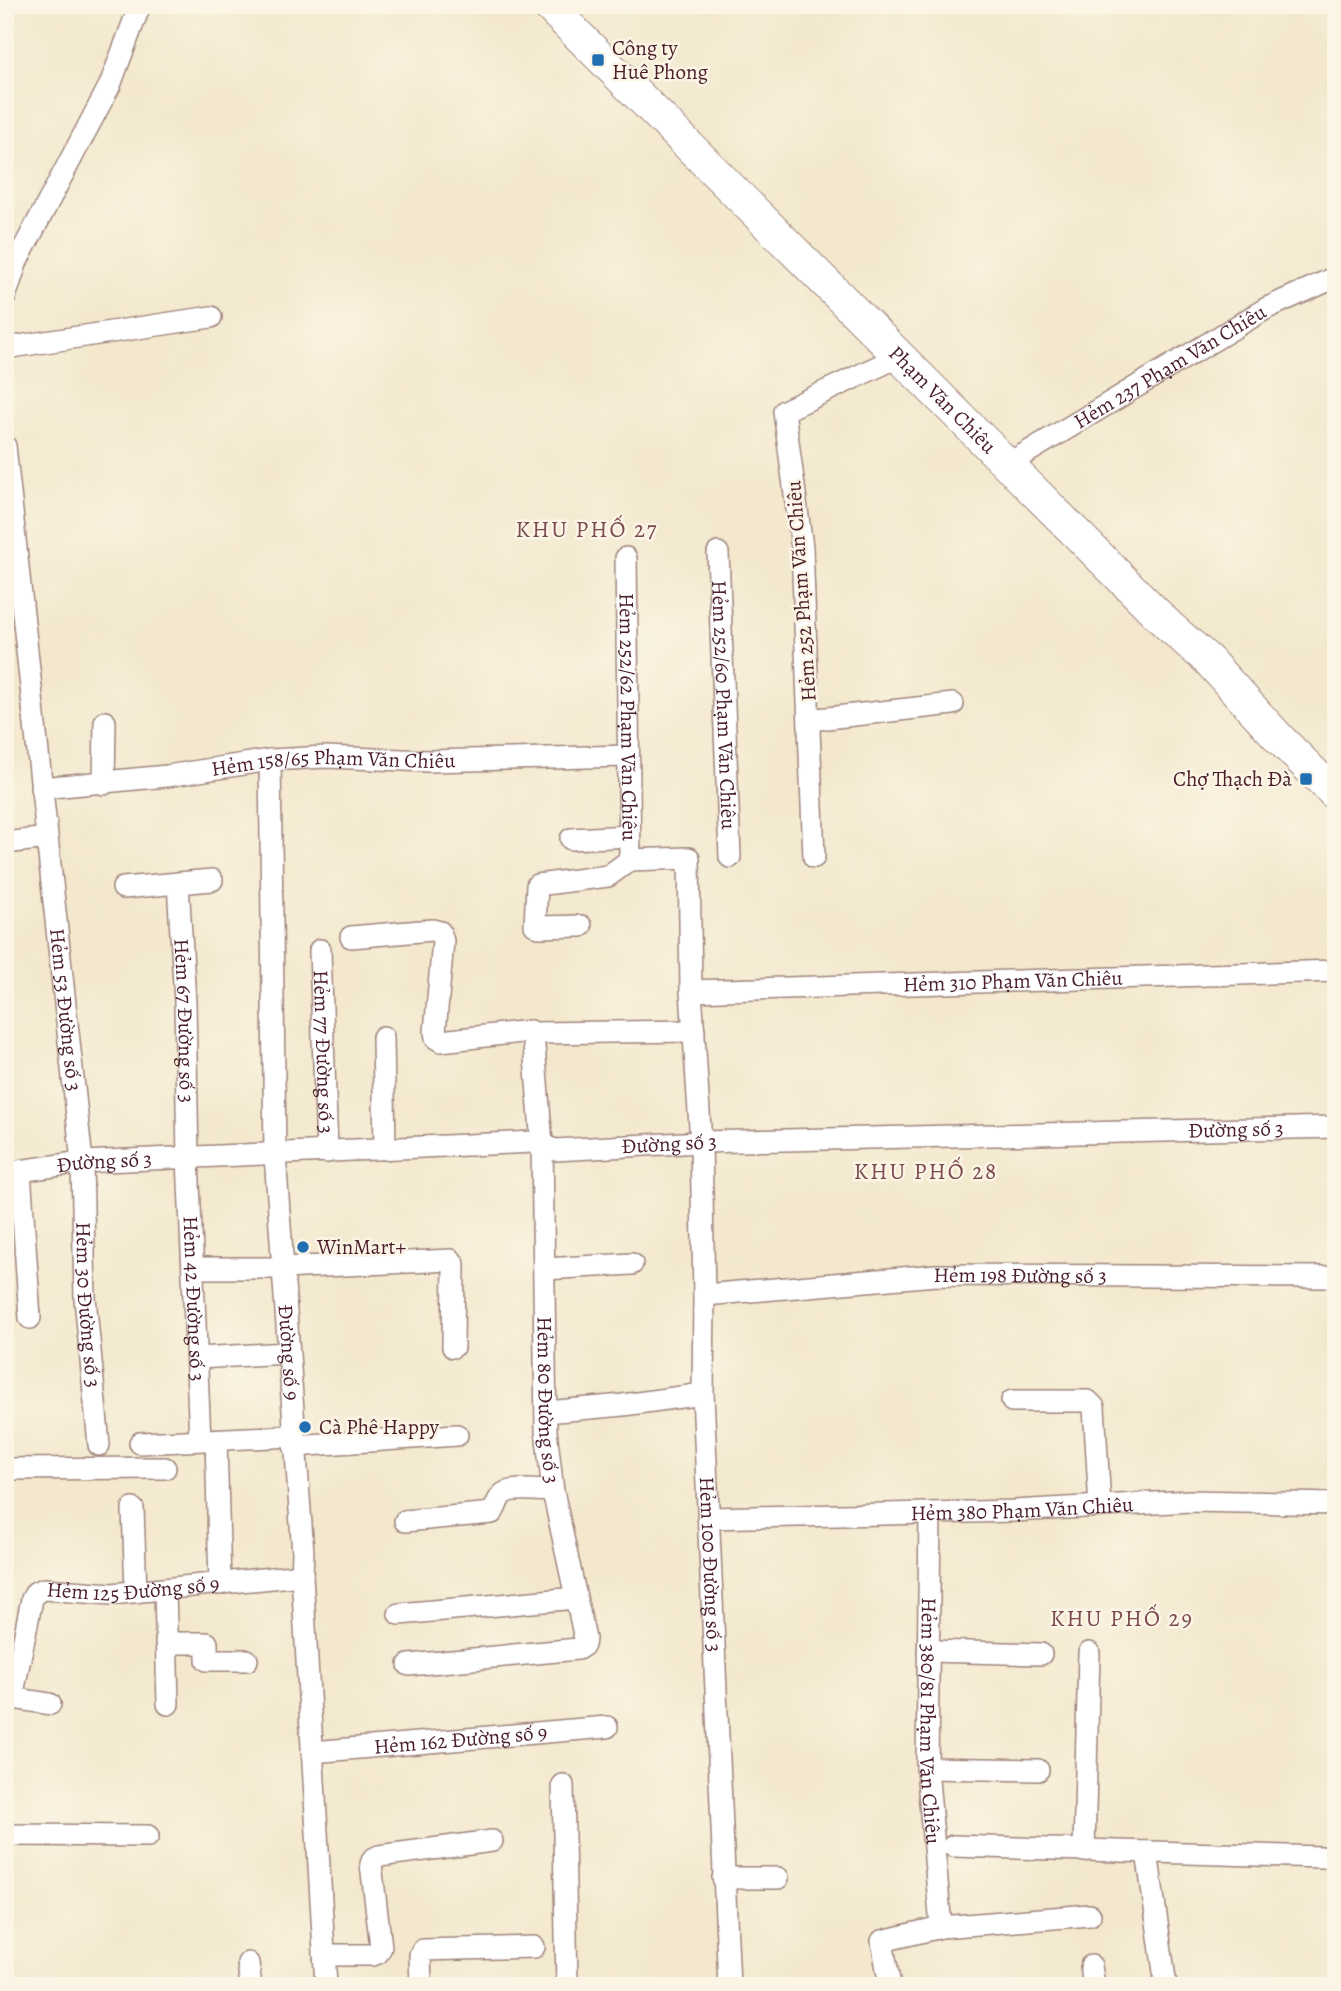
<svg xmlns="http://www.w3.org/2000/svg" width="1341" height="1991" font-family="Alegreya,serif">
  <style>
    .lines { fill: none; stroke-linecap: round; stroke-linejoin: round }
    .street-casing { stroke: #9e847c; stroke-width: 24 }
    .secondary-casing { stroke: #9e847c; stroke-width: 34 }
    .street { stroke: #fff; stroke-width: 21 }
    .secondary { stroke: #fff; stroke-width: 32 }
    .poi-dot { fill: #1f6fb2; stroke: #fcf5e5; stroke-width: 2.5 }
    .labels { text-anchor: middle; stroke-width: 5; stroke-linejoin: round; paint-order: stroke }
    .poi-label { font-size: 21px; fill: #4a1f2b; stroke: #fcf5e5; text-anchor: start }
    .street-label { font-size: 21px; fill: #4a1f2b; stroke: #fcf5e5 }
    .neighbourhood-label { font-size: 23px; letter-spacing: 2px; fill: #7b4b50; stroke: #fcf5e5 }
  </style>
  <rect width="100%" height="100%" fill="#fcf5e5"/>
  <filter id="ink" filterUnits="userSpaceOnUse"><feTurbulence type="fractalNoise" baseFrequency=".0143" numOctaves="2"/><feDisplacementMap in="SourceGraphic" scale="14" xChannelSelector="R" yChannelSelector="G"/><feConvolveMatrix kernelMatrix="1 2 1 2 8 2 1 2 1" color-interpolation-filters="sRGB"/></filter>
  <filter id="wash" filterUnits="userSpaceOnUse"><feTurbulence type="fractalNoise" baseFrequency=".00686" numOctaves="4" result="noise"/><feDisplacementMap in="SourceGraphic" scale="28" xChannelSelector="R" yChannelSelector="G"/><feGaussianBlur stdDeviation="1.57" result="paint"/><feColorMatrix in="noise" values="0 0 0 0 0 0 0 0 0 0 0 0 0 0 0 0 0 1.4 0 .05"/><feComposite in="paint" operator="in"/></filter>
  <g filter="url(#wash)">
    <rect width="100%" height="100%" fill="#f3e8cd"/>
  </g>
  <g filter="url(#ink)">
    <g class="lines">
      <defs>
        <g id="street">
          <path d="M5,297L17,261L110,85L140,5"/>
          <path d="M5,348L211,317"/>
          <path id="s1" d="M5,446L82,1162L85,1298L99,1445"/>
          <path id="s2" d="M1008,464L1267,308L1336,277"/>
          <path id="s3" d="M718,553L730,857"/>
          <path id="s4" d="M626,558L630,860L689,858L691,991L701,1142L704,1295L703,1394L729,1986"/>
          <path d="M809,720L953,704"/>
          <path id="s5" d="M270,760L275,1155L303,1553L302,1575L326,1986"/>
          <path d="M104,784L105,722"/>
          <path id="s6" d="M41,788L167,776L270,760L325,757L429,761L627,756"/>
          <path d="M571,839L629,836"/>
          <path d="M5,843L47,838"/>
          <path d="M814,857L802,547L784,411L900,356"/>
          <path id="s7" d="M178,883L185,1002L188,1159L200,1440"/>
          <path d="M123,888L212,880"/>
          <path d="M581,926L539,927L535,925L537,885L608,876L630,860"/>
          <path id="s8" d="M351,937L432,930L440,932L443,941L435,1032L436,1038L441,1041L530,1031L533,1033L542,1144L546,1430L553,1491L585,1639L584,1645L578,1649L409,1665"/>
          <path id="s9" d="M320,950L327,1152"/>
          <path id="s10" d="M691,991L1336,971"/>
          <path d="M533,1033L694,1031"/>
          <path d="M383,1037L385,1149"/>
          <path d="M20,1171L30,1318"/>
          <path id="s11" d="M5,1173L82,1162L534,1142L555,1150L701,1142L1336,1127"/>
          <path d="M193,1268H282L451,1260L454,1264L453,1347"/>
          <path d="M544,1269L632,1264"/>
          <path id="s12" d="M704,1295L936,1275L1336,1277"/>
          <path d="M198,1358L288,1353"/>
          <path d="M1012,1401H1088L1094,1407L1100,1506"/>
          <path d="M546,1412L623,1405L703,1394"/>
          <path d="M216,1440L220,1584"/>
          <path d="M140,1443L293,1436"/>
          <path d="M294,1446L457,1435"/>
          <path d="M5,1469L165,1468"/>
          <path d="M133,1509L136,1592"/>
          <path id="s13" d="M930,1513L927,1768L941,1927"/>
          <path id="s14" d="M709,1518L1014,1511L1190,1501L1336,1504"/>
          <path d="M405,1521L492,1513C497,1507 497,1499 503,1494C511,1487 542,1491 553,1491"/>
          <path d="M165,1590L168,1704"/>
          <path d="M399,1614L576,1598"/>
          <path d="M166,1643H207V1660H247"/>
          <path d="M928,1651L1041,1654"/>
          <path id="s15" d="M5,1697L12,1698L32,1599L36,1592L44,1589L112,1594L302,1575"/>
          <path d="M12,1698L50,1704"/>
          <path id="s16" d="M312,1752L607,1727"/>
          <path d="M927,1768L1038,1770"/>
          <path d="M563,1785L567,1986"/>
          <path d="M5,1835L148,1836"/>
          <path d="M953,1846L1322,1857"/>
          <path d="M1084,1851L1089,1653"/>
          <path d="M1147,1852L1166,1986"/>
          <path d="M723,1878H778"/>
          <path d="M324,1955H372L378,1953L381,1947L371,1864L373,1859L379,1856L492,1841"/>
          <path d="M248,1963L251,1986"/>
          <path d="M1091,1966L1094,1986"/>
          <path d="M421,1986L420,1955L423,1950L534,1947"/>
          <path d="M890,1986L882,1941L941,1927L1090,1915"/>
        </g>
        <g id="secondary">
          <path id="s17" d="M548,5L1169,626L1208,660L1278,737L1336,795"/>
        </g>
      </defs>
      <use href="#street" class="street-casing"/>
      <use href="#secondary" class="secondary-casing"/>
      <use href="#street" class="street"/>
      <use href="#secondary" class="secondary"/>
    </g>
  </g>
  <g class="poi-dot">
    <rect x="591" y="53" width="14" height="14" rx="3.5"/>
    <rect x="1299" y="772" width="14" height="14" rx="3.5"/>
    <circle cx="303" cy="1247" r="7"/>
    <circle cx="305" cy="1427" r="7"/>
  </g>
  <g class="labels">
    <g class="poi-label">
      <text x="612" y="55">Công ty<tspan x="612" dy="24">Huê Phong</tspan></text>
      <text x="1292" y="786" text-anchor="end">Chợ Thạch Đà</text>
      <text x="317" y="1254">WinMart+</text>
      <text x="319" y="1434">Cà Phê Happy</text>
    </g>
    <g class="street-label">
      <text dy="7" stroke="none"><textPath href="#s2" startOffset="189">Hẻm 237 Phạm Văn Chiêu</textPath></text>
      <text dy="7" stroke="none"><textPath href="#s17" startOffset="558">Phạm Văn Chiêu</textPath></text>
      <text transform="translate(801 591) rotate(-94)" y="7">Hẻm 252 Phạm Văn Chiêu</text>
      <text dy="7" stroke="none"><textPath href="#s3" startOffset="152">Hẻm 252/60 Phạm Văn Chiêu</textPath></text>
      <text dy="7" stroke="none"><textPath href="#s4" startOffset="159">Hẻm 252/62 Phạm Văn Chiêu</textPath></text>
      <text dy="7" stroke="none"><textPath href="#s6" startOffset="294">Hẻm 158/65 Phạm Văn Chiêu</textPath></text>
      <text dy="7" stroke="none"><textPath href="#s10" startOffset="322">Hẻm 310 Phạm Văn Chiêu</textPath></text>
      <text dy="7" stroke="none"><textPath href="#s1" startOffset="567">Hẻm 53 Đường số 3</textPath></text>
      <text dy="7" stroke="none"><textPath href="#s7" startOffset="138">Hẻm 67 Đường số 3</textPath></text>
      <text dy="7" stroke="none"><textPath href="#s9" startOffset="102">Hẻm 77 Đường số 3</textPath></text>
      <text dy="7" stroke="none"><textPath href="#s11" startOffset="1234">Đường số 3</textPath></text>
      <text dy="7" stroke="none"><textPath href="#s11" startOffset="667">Đường số 3</textPath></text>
      <text dy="7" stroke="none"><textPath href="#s11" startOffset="100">Đường số 3</textPath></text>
      <text dy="7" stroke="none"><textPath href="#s12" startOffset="317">Hẻm 198 Đường số 3</textPath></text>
      <text dy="7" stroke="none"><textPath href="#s7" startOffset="416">Hẻm 42 Đường số 3</textPath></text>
      <text dy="7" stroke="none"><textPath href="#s1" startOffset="863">Hẻm 30 Đường số 3</textPath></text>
      <text dy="7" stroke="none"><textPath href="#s5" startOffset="593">Đường số 9</textPath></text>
      <text dy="7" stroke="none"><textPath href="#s8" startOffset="663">Hẻm 80 Đường số 3</textPath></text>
      <text dy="7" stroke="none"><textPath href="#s14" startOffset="313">Hẻm 380 Phạm Văn Chiêu</textPath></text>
      <text dy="7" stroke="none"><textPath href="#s4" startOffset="1068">Hẻm 100 Đường số 3</textPath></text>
      <text dy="7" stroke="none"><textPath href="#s15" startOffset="214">Hẻm 125 Đường số 9</textPath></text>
      <text dy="7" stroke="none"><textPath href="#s13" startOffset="208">Hẻm 380/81 Phạm Văn Chiêu</textPath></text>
      <text dy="7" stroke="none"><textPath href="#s16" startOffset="149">Hẻm 162 Đường số 9</textPath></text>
    </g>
    <g class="neighbourhood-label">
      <text x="587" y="537">KHU PHỐ 27</text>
      <text x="926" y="1179">KHU PHỐ 28</text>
      <text x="1122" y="1626">KHU PHỐ 29</text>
    </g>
  </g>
  <rect width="1341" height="1991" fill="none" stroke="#fcf5e5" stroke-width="28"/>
</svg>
